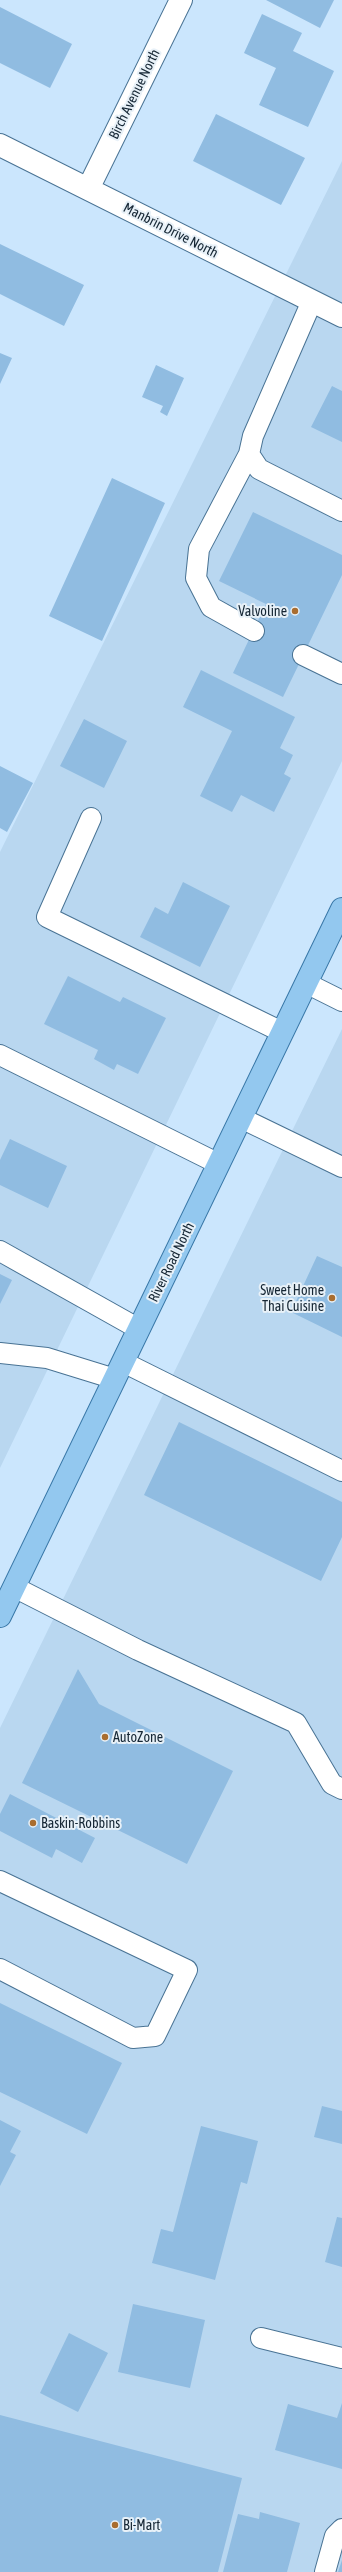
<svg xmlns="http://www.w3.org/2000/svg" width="342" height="2572" font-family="'Asap Condensed',sans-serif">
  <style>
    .built { fill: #b9d7f0 }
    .building { fill: #90bce1 }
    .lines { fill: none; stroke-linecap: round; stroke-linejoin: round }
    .service-casing { stroke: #497394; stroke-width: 22 }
    .minor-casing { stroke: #497394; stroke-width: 24 }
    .primary-casing { stroke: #3877a7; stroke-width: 24 }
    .service { stroke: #fff; stroke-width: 20 }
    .minor { stroke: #fff; stroke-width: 22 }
    .primary { stroke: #93c8ef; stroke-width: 22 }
    .poi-dot { fill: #a96d2f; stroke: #e8f1f8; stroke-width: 1.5 }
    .labels { text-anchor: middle; stroke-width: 4; stroke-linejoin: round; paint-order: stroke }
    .street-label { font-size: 14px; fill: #152634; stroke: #e8f1f8 }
    .poi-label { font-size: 14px; fill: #152634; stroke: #e8f1f8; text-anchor: start }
  </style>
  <rect width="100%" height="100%" fill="#cbe6fd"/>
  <path class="built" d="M342,161V761L0,1468V852Z
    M342,1029V2572H0V1728Z"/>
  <path class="building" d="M266,0H334L320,28Z
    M0,7L72,44L50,88L0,63Z
    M262,14L302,33L293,51L334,71L308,127L259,105L276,68L244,53Z
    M216,114L305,158L281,205L193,161Z
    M0,244L84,285L64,326L0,294Z
    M0,353L12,358L0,384Z
    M156,365L184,378L167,416L160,412L163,406L142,397Z
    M332,386L342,391V442L311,427Z
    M112,478L165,503L102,641L49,616Z
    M253,512L342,555V575L283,697L233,673L266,604L219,581Z
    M201,670L295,717L280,748L293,755L284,774L291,778L274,812L241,795L232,812L200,796L232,731L183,707Z
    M84,719L127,741L104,788L60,766Z
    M0,766L33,783L7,832L0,828Z
    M183,882L230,906L200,967L140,937L155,907L168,914Z
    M68,976L120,1002L123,997L166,1018L138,1074L117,1064L114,1070L94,1059L98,1050L44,1024Z
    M10,1139L67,1166L48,1208L0,1185V1160Z
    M317,1256L342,1267V1337L291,1312Z
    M0,1274L12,1280L0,1304Z
    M179,1422L342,1502V1537L321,1581L144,1495Z
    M78,1669L99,1704L233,1771L187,1864L22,1783Z
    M10,1794L95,1838L82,1863L56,1849L52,1858L0,1831V1814Z
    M0,2003L122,2063L87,2134L0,2092Z
    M322,2106L342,2111V2144L314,2137Z
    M0,2120L21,2131L10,2152L16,2155L0,2186Z
    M201,2126L258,2141L247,2184L241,2182L215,2280L152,2263L161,2229L173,2232Z
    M337,2217L342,2218V2267L325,2262Z
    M133,2304L205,2320L190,2388L118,2372Z
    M69,2333L108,2353L78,2412L40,2393Z
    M342,2403V2469L275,2450L288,2404L337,2418Z
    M0,2415L242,2478L218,2572H0Z
    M260,2512L300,2523L287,2572H223L238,2514L259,2519Z
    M342,2560V2572H338Z"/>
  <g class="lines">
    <defs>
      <path id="service" d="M312,301L253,436L249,454L259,469L342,511
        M249,454L199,549L196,578L211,607L254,631
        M303,655L342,674
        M91,818L47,917L282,1032
        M306,983L342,1001
        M0,1055L219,1164
        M241,1118L342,1167
        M0,1251L139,1329
        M0,1353L47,1358L115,1379
        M123,1362L342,1471
        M14,1587L138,1650L296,1723L332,1784L342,1789
        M0,1881L187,1970L155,2036L133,2038L0,1969
        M261,2338L342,2358
        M325,2572L335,2536L342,2529"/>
      <path id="minor" d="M0,145L342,316
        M88,189L181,0"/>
      <path id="primary" d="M0,1616L342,909"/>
    </defs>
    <use href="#service" class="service-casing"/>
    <use href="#minor" class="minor-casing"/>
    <use href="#primary" class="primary-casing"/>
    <use href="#service" class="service"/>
    <use href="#minor" class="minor"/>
    <use href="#primary" class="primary"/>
  </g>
  <g class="poi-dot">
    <circle cx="295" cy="611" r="4"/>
    <circle cx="332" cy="1298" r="4"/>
    <circle cx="105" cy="1737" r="4"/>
    <circle cx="33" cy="1823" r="4"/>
    <circle cx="115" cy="2525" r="4"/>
  </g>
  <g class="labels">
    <g class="street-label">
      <text transform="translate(134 94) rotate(-64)" y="5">Birch Avenue North</text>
      <text transform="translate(171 230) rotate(27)" y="5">Manbrin Drive North</text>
      <text transform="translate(171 1262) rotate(-64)" y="5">River Road North</text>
    </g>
    <g class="poi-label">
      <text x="287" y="616" text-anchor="end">Valvoline</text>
      <text x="324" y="1295" text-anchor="end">Sweet Home<tspan x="324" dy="16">Thai Cuisine</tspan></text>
      <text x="113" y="1742">AutoZone</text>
      <text x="41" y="1828">Baskin-Robbins</text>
      <text x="123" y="2530">Bi-Mart</text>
    </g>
  </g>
</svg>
